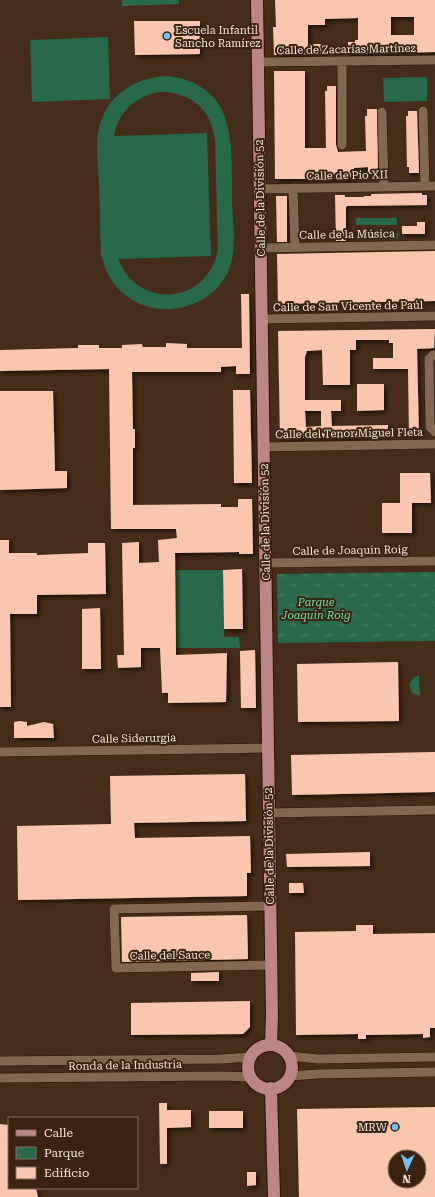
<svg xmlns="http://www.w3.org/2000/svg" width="435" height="1197" font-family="'Roboto Serif',serif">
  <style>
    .green { fill: #276949; fill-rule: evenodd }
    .park { fill: url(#park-tufts) }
    .building { fill: #fac6b0; fill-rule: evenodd; filter: url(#shadow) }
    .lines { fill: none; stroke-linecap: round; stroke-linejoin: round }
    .minor-casing { stroke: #2b1502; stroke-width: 10 }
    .major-casing { stroke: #2b1502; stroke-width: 14 }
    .minor { stroke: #826851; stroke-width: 9 }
    .major { stroke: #bd8583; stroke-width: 12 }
    .poi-dot { fill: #76c0f7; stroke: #3a230f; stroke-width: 1.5 }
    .labels { text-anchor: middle; stroke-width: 4; stroke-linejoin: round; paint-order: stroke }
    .poi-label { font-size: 11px; fill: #f6e6da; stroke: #3a230f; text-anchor: start }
    .street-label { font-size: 11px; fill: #f6e6da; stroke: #3a230f }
    .park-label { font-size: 11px; font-style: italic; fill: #6be5a7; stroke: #3a230f }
  </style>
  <defs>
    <pattern id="park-tufts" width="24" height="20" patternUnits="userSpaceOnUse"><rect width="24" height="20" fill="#276949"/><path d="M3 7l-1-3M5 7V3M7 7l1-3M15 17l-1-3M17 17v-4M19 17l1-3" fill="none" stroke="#477e63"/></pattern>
    <filter id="shadow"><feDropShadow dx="2.5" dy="2.5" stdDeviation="2" flood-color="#0009"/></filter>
  </defs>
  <rect width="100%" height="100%" fill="#452d19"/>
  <path class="green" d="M108,37L110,99L32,102L30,40Z
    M168,76C240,86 231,147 232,202C233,226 238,252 227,274C205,315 145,322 115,285C108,276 104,266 101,255C100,231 100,206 99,182C98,166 96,149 98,133C104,97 133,77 168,76ZM158,92C190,91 212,109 215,141L218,250C207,304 139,311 118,259L211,256L207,133L114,136C119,111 135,97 158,92Z
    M427,77V101L384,102L383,78Z
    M356,218H397V225H356Z
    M356,233H398V239L357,240Z
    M176,570H223L224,637H239L240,648H176Z
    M419,675L420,696L412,693L409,685L413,678Z"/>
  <path class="park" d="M122,0H179V4L122,6Z
    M435,572V641L278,643L277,574Z"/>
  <path class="building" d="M275,0H435V52L348,54V42H355V40H358V18L325,19V25H308V44H325V54L274,55L273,27H276ZM391,17H414V35H391Z
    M134,21H200V54L135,55Z
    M274,71H305V148H326L325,91H327V86H336V145L338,152L366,151L365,116H367V109H377L378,174H368V167L354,168V179H275Z
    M408,111H417L419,173H409V167H407L406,116H408Z
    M422,193V195H427V205L347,206L346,207V241H336L335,195H345V197H364V196H371V194Z
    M276,196H287V242H277Z
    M417,222H425V234H402V226H417Z
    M435,251V301L278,304L277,254Z
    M241,294H249L250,374H236V366L221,367V372H132L133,429H135V448H133V505L221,504V507H238V499H252L253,554H239V552L175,553L176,655L227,653L226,702L168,703V693H162L160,648H141V667L118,668L117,655H124L122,543L139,542V563L159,562L158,540L177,538L176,529H111L109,369L0,371V350L78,348V345H99V348H122V345L142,344L143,347H166V343L187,344V348H242Z
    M435,329L434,348L417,349L419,436H409L408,369H373V358H393V343H389V340H356V350H350V385H323L322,350L307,351L305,357V400H341V411H331L332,426L388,425V437L280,438L278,331ZM305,411H321V426L306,427Z
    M357,384H384V410L357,411Z
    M233,390H250L252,483H234Z
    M0,391H53L55,471H67V488L0,490Z
    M400,473H430L431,503H412V533H382V503H400Z
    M0,540H9V553H37V555L88,553V543H105L106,594L37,595V614H10L11,707H0Z
    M242,569L243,629H224L223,570Z
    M100,608L101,669H82V609Z
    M255,650L256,708H241L240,651Z
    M398,662L399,721L298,722L297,664Z
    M20,721L27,722V726L44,722L53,724L54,738H14V722Z
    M435,752V792L292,795L291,755Z
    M245,774L246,821L134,823L135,838L250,836L251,873H247V896L18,900L17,826L111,824L110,776Z
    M370,852V866L287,867L286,854Z
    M289,883H303L304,893H289Z
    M247,915L248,959L122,962L121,917Z
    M356,925H373V934L435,933V1028H430V1037L423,1038V1034L366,1035V1039H358V1034L296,1035L295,932L356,931Z
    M219,972V981H191V973Z
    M250,1001V1027L243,1034L131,1035V1003Z
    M159,1103H167V1110H191V1127L167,1128V1164H160Z
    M435,1107V1197H299L297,1109ZM395,1157H419V1181H395Z
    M209,1111H243V1128H209Z
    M0,1124L9,1125V1188H36L38,1197H0Z
    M247,1172H256V1185L247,1186Z"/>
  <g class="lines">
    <defs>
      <path id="minor" d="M258,62L435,60
        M342,62V145
        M423,111L425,186
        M382,112L384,186
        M293,188L295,247
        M260,189L435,186
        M260,248L435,245
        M262,319L435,316
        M435,355H433L429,359L430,427L435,432
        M263,447L435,444
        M265,563L435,561
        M0,752L268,748
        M269,813L435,810
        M270,906L114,909L116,968L271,965
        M289,1056L318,1059L435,1057
        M0,1061L221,1059L251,1057
        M290,1076L318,1074L435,1072
        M0,1078L221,1076L251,1077"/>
      <path id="major" d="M257,0L272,1016L271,1045
        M248 1067a22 22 0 1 1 44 0a22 22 0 1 1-44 0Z
        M271,1088L274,1197"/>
    </defs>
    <use href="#minor" class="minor-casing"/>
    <use href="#major" class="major-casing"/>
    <use href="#minor" class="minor"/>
    <use href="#major" class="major"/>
  </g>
  <g class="poi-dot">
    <circle cx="167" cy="36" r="4"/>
    <circle cx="395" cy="1127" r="4"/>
  </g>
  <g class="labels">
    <g class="poi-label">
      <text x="175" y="34">Escuela Infantil<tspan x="175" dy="13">Sancho Ramírez</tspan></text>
      <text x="387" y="1131" text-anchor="end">MRW</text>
    </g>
    <g class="street-label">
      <text transform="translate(346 49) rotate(-1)" y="4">Calle de Zacarías Martínez</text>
      <text transform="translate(347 175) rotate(-1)" y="4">Calle de Pío XII</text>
      <text transform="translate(260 198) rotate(-91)" y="4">Calle de la División 52</text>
      <text transform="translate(347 234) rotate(-1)" y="4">Calle de la Música</text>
      <text transform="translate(348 306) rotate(-1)" y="4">Calle de San Vicente de Paúl</text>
      <text transform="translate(349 433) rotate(-1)" y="4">Calle del Tenor Miguel Fleta</text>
      <text transform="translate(265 522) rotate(-91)" y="4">Calle de la División 52</text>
      <text transform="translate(350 550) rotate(-1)" y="4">Calle de Joaquin Roig</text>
      <text transform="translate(134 738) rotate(-1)" y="4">Calle Siderurgia</text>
      <text transform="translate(269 846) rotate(-91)" y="4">Calle de la División 52</text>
      <text transform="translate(170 955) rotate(-1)" y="4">Calle del Sauce</text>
      <text transform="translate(125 1065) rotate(-1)" y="4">Ronda de la Industria</text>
    </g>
    <g class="park-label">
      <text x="316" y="606">Parque<tspan x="316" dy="13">Joaquin Roig</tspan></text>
    </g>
  </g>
  <rect x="8" y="1117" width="130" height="72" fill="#3a230f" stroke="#857160"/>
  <rect x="16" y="1130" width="20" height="6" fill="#bd8583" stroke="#857160"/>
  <text x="44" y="1137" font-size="12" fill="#f6e6da">Calle</text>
  <rect x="16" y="1147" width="20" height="12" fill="url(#park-tufts)" stroke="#857160"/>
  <text x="44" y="1157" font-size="12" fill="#f6e6da">Parque</text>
  <rect x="16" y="1167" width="20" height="12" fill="#fac6b0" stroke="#857160"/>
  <text x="44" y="1177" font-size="12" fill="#f6e6da">Edificio</text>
  <g transform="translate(407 1169) rotate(183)"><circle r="19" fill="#3a230f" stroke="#857160"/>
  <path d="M0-3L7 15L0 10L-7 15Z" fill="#76c0f7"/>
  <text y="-6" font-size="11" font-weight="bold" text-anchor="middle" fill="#f6e6da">N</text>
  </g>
</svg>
